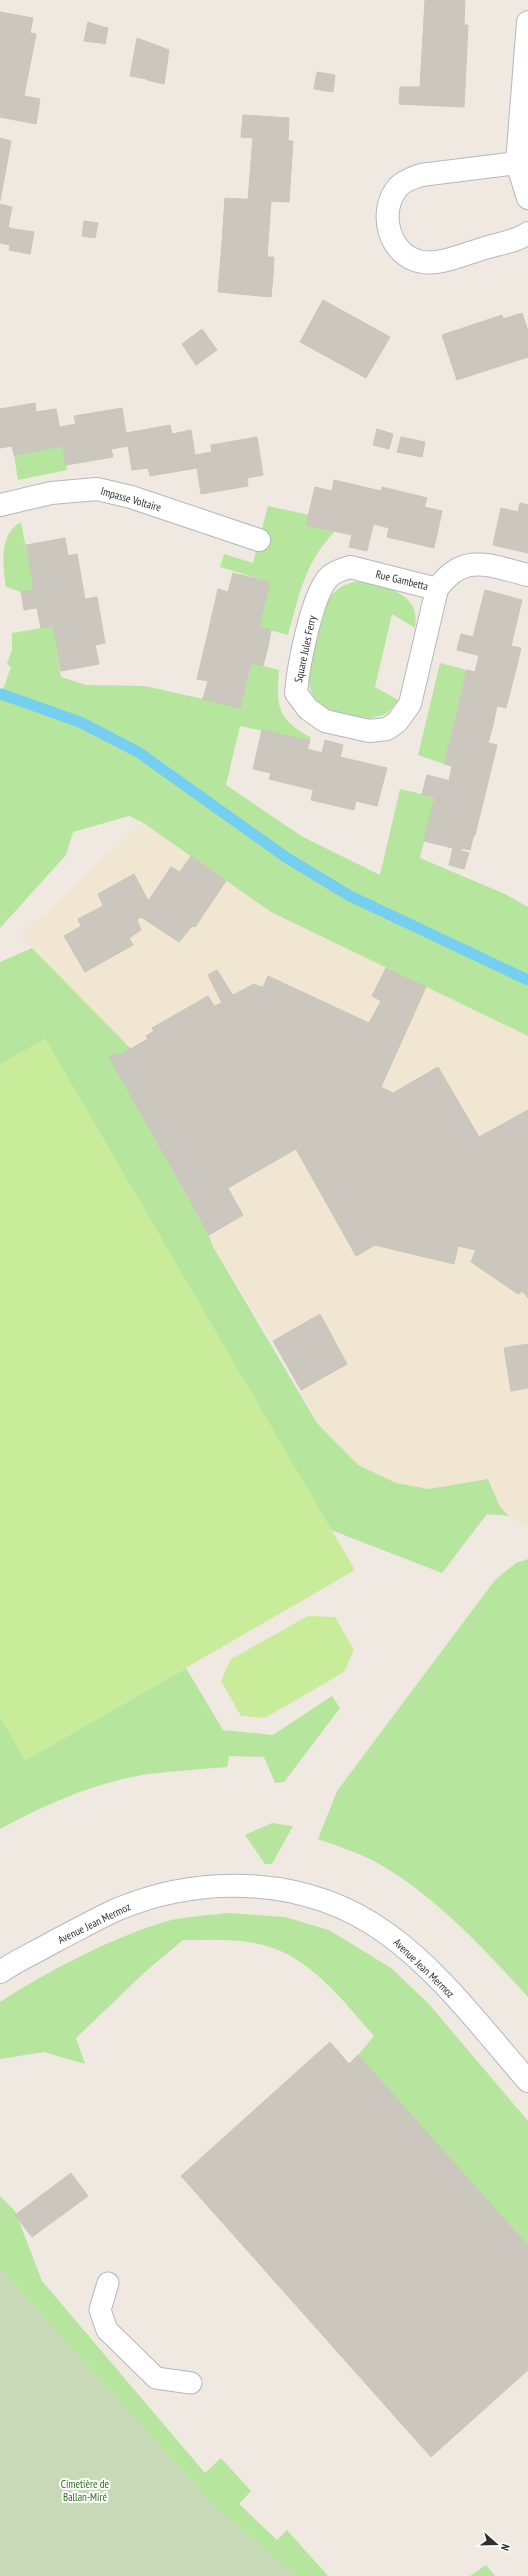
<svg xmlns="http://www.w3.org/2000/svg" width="528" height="2576" font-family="'PT Sans Narrow',sans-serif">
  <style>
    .education { fill: #f0e6d1 }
    .green { fill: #b6e59e }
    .cemetery { fill: #c8d9b8 }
    .pitch { fill: #c9ec9a }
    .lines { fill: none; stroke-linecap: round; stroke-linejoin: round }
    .stream { stroke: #75cff0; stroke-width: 11 }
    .building { fill: #cbc7bf; stroke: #cbc5ba }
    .service-casing { stroke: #b4b7c1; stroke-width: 23 }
    .minor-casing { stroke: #b4b7c1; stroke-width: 24 }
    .tertiary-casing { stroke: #b4b7c1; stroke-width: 24 }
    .service { stroke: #fff; stroke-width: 21 }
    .minor { stroke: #fff; stroke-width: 22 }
    .tertiary { stroke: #fff; stroke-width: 22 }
    .labels { text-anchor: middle; stroke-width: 4; stroke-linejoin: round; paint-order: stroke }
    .street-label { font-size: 11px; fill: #2e2e2e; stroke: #fff }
    .park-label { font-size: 11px; fill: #2c6e1b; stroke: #fff }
  </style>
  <rect width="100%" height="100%" fill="#efe9e1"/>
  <path class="education" d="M142,822L271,912L528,1036V1529L500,1507L488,1479L429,1489L396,1483L358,1465L317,1423L301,1390L347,1364L320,1315L273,1341L212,1245L209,1235L109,1057L131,1049L21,936Z"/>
  <path class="green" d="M63,446L67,470L18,480L14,455Z
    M268,506L309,515L307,525L335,531C304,564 300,593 288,635L259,627L270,582L220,567L224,554L253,563Z
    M21,522L34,590L21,592L6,587C2,562 0,533 21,522Z
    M364,581C389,588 421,594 415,628L392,614L375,687L398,700C393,707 388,714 380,716C354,724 314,713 309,684C307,667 323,621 327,602C336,587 347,582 364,581Z
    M53,626L61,677L86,685L145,686L203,699L251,663L279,670C276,706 277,719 310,737V741L240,726L226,785L303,837L380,875L400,789L435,797L420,858L505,894L528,907V1036L271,912L142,822L129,816L73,832L66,855L0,928V698L11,667L7,664L12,650V633Z
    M440,663L467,670L444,764L418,755Z
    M32,948L131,1049L118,1056L116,1053L109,1057L209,1235L212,1245L317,1423L358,1465L396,1483L429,1489L488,1479L500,1507L509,1516L487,1514L442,1573L331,1530L45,1039L0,1065V962Z
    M528,1559V1997C485,1950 445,1906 391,1871C369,1856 343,1848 318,1839L337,1791L495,1580L516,1563Z
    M186,1668L223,1730L273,1735L332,1696L340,1708L284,1782L275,1783L264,1757L229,1756L227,1767C201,1769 174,1771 148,1774C96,1782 46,1804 0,1829V1717L26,1760Z
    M272,1823L293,1826L272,1864H265L245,1835Z
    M228,1913L285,1917L329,1930L391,1968L428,2003L528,2121V2246L358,2055L374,2036C343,2001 311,1957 263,1945C238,1938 209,1940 183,1940L145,1972L76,2038L85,2064L44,2052L0,2059V2002C50,1970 107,1940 164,1922C184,1916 207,1916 228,1913Z
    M0,2196L15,2211L42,2281L205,2473L221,2458L251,2491L239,2504L277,2540L287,2530L328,2576H296L214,2506L0,2269Z
    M486,2565L495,2576H470Z"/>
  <path class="cemetery" d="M0,2269L214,2506L296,2576H0Z"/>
  <path class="pitch" d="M45,1039L355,1570L25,1761L0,1717V1065Z
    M308,1616L335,1617L354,1650L344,1672L265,1718L241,1716L221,1681L231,1659Z"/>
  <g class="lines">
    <path class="stream" d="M1,694L80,722L138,752L287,858L350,896L528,980"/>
  </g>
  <path class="building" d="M425,0H465L464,25H468L464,107L419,105Z
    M0,12L33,18L30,33L0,27Z
    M88,22L103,27L100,43L84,41Z
    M0,27L36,34L24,96L40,99L36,124L0,117Z
    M103,27L108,28L105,44L100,43Z
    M137,38L153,44L147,79L130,76Z
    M153,44L169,50L164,84L147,80Z
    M317,72L335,75L333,92L314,89Z
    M400,87H420L419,105L399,104Z
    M243,115L289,118L288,141H293L289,202L248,200L253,138L241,137Z
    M0,138L11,141L0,201Z
    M225,198L271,201L267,257H274L273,277L231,273L232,256H221Z
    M0,204L12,207L8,228L0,226Z
    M84,221L98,223L95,238L82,236Z
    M0,226L14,229L10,245L0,243Z
    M14,229L34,232L30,254L9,250Z
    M221,256H232L231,273L273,277L271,297L218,292Z
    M323,300L390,337L366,378L300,342Z
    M522,313L528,331V357L457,380L442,335L502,315L503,319Z
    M202,329L217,350L196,365L182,344Z
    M35,403L36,412L56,409L63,446L14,455L12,446L0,448V409Z
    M122,408L128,446L111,449L113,457L66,465L60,427L76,424L74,416Z
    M170,425L172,434L191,430L197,468L150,476L148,468L132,470L126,433Z
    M377,429L393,434L389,449L373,445Z
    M257,437L263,475L247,478L248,486L201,494L195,455L212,452L211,445Z
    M401,437L425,442L422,457L397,452Z
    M334,480L381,491L367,551L349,547L352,535L306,525L315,487L332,491Z
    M382,487L427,498L424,507L442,511L434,548L387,537L389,528L374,524Z
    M520,503L528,505V553L493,545L501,508L518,512Z
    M65,538L68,556L77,554L85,599L24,610L21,592L34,590L26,545Z
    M233,573L270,582L259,627L271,630L268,647L208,633L218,589L228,592Z
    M485,590L522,600L511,646L521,648L517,665L457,650L461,634L473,637Z
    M97,597L105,643L95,645L99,664L61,671L53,626L41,628L37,608Z
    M208,633L268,647L263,666L251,663L240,708L203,699L208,681L197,679Z
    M479,656L517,665L506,708L497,706L493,725L456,716L467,670L475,672Z
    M456,716L493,725L488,743L497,745L486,790L449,781L452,766L444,764Z
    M262,730L310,741L307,749L323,753L314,790L269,779L271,773L253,769Z
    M325,740L343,745L340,757L387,768L377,806L356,801L354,810L311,800Z
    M427,775L486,790L475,835L466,832L461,850L424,841L435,797L422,794Z
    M466,832L474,834L470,850L461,848Z
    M453,848L469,853L464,869L449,865Z
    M191,856L226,881L195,927L192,926L179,942L141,917L137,920L141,930L129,938L133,945L85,972L64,936L106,912L98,894L134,874L150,904L160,899L168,904L176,892L169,888Z
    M171,867L180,872L169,888L176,892L168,904L160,899L150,904L149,900Z
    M103,906L106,912L81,926L78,919Z
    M386,968L426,987L381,1087L393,1093L438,1067L479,1137L528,1110V1219L514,1227L528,1238V1298L513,1279L489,1259L476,1250L458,1246L454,1264L375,1245L356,1256L296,1149L228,1188L221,1176L187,1195L109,1057L116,1053L118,1056L148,1039L146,1036L154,1031L152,1028L208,996L214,1006L222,1003L208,975L217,970L242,1010L251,1014L268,976L369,1023L381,1001L372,996Z
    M254,984L264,988L251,1014L242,1010L233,995Z
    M221,1176L243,1215L209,1235L187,1195Z
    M528,1219V1238L514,1227Z
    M476,1250L501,1268L523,1291L518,1294L471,1262Z
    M320,1314L347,1364L301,1390L273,1341Z
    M528,1344V1388L511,1391L504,1348Z
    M330,2042L349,2064L358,2055L528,2246V2370L431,2457L181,2176Z
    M71,2173L88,2196L32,2237L15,2215Z"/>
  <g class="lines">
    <defs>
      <path id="service" d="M108,2283L100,2310L107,2330L156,2378L191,2383"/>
      <path id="minor" d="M528,22L517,163L528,198
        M517,163L421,175C413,178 405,180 399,186C377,210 388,256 422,262C442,265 464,254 482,249C496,244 516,242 528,233
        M0,505L51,493L97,489L131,497L259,540
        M437,589L410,704L397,722L387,729L369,731L325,721L308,709L296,693C298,668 312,592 330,576C336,571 343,569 350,567L437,589C464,551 490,566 528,575"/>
      <path id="tertiary" d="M0,1972C18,1960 38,1951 57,1940C77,1930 98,1918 118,1909C205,1873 309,1877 386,1933C440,1971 485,2032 528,2081"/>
    </defs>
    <use href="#service" class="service-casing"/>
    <use href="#minor" class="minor-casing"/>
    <use href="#tertiary" class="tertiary-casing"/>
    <use href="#service" class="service"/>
    <use href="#minor" class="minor"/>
    <use href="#tertiary" class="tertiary"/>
  </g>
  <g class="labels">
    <g class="street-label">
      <text transform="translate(131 499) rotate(16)" y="4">Impasse Voltaire</text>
      <text transform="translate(402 580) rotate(14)" y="4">Rue Gambetta</text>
      <text transform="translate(305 649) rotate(-78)" y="4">Square Jules Ferry</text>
      <text transform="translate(94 1923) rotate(-26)" y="4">Avenue Jean Mermoz</text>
      <text transform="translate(424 1968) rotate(44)" y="4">Avenue Jean Mermoz</text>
    </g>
    <g class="park-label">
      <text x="85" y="2488">Cimetière de<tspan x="85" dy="13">Ballan-Miré</tspan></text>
    </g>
  </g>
  <g transform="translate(496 2544) rotate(110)" stroke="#ffffff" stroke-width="3" paint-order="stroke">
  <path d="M0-3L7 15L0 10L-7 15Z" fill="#2e2e2e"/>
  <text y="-6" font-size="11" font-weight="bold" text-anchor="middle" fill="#2e2e2e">N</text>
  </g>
</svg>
